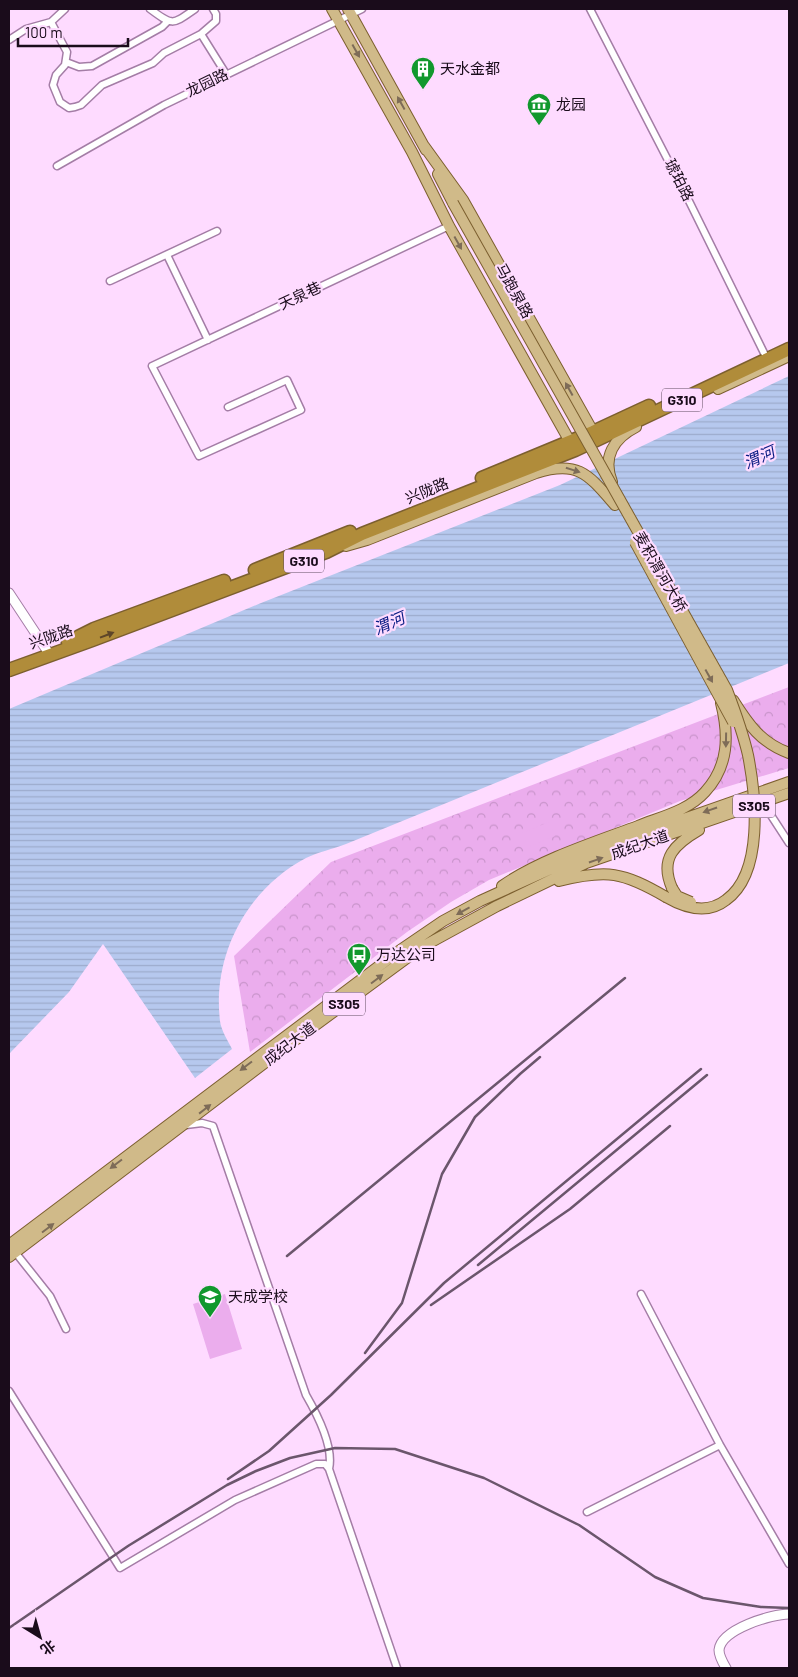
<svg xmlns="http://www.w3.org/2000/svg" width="798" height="1677" font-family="Barlow,'Noto Sans SC',sans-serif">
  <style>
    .park { fill: url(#park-crowns) }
    .garden { fill: #ebaded }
    .water { fill: url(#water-rules) }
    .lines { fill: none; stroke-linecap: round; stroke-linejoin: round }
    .street-casing { stroke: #a47da6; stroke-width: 9 }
    .secondary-casing { stroke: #a47da6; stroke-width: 11 }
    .primary-casing { stroke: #7c5f2f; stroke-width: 12 }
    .highway-casing { stroke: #7c5f2f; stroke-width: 15 }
    .street { stroke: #fff; stroke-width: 6 }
    .secondary { stroke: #fff; stroke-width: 9 }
    .primary { stroke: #d0ba89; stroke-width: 10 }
    .highway { stroke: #b08c3a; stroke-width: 12 }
    .rail { stroke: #6b566c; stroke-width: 2.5 }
    .primary-bridge-casing { stroke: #7c5f2f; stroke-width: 12; stroke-linecap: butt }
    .primary-bridge { stroke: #d0ba89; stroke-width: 10 }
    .oneway { fill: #7e6c58 }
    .oneway2 { fill: #5e4629 }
    .labels { text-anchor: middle; stroke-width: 4.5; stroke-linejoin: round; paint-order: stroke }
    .shield { fill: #fedbff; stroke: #5e4a5f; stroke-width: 1 }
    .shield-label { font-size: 14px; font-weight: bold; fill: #1a0c1b }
    .poi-label { font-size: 15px; fill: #1a0c1b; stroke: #fedbff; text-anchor: start }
    .street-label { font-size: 15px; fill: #1a0c1b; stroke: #fedbff }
    .water-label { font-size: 16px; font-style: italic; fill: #051981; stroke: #fedbff }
  </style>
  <defs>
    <pattern id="park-crowns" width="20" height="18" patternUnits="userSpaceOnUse" patternTransform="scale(1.25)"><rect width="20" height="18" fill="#ebaded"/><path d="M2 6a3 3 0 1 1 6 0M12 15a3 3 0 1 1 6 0" fill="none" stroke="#c994cb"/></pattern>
    <pattern id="water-rules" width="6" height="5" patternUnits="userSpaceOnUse" patternTransform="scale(1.25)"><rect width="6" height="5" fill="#b6c8ee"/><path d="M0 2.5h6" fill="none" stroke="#9cabcc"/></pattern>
  </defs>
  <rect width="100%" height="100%" fill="#fedbff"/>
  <path class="park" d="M789,687V768L680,801L489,880L451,902L407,932L250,1052L234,956L331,862Z"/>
  <path class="garden" d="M549,822L555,836L528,847L522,833Z
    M225,1294L242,1349L210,1359L193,1304Z"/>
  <path class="water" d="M789,376V663L346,844C333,849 318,852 306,858C247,889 212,955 220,1021C221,1030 228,1041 232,1049L195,1078L103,944L69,992L9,1054V709L261,603L560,485Z"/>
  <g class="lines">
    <defs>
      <path id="street" d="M150,9C173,26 172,25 195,9
        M590,9L690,203L764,353
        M51,22L67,52L65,65L56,75L53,85L60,102L69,108L75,107L81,105L102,85L153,63L164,53L201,34L216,21V14L213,9
        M201,34L226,74
        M9,40L26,29L51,22L65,9
        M66,62L79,67L92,66L162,27L168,21
        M57,166L164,105L362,9
        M167,255L208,340
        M110,281L217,231
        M228,407L287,380L301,410L199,456L152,366L449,226
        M763,803L789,843
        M186,1125L202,1123L213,1126L306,1395C317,1414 334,1447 329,1469
        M15,1252L50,1296L66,1329
        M641,1294L720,1445L789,1564
        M9,1391L120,1568L235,1500L316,1464H325L329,1469L397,1668
        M587,1512L720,1445"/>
      <path id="secondary" d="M9,593L48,652
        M726,1668C723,1663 719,1656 719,1650C721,1629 772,1614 789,1614"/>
      <path id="primary" d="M332,9L412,152L449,226L573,447
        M348,9L426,150
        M424,146L463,200L596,437
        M438,174L453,203
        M718,389L789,356
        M612,482C602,457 614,438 636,427
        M346,546L367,540L536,473C578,460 588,474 615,505
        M733,700C748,724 761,743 789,753
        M559,881C607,869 623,872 666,897
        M502,886C539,860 595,842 638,826C660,817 688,811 705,792C729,766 729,735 721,703
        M672,888C659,858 675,844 699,830
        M9,1245L399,951L443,921L480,901L584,854L789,782
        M9,1257L287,1046L422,947L497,906L586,863L789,793"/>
      <path id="highway" d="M482,478L593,432L649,406
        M255,570L350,532
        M68,642L94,629L224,581
        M9,670L92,640L326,552L362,534L575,450L789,349"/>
    </defs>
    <use href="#street" class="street-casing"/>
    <use href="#secondary" class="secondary-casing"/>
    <use href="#primary" class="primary-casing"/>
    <use href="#highway" class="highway-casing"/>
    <use href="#street" class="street"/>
    <use href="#secondary" class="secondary"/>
    <use href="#primary" class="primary"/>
    <use href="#highway" class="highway"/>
    <path class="rail" d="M287,1256L625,978
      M478,1265L707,1075
      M431,1305L570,1209L670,1126
      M365,1353L402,1303L442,1174L475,1117L520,1074L540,1057
      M228,1479L269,1451L331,1395L444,1283L701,1069
      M9,1628L128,1546L227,1485L256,1471L290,1458L335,1448L395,1449L484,1478L579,1525L655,1577L703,1598L761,1607L789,1608"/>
    <defs>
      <path id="primary-bridge" d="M453,203L727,690C735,711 743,733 748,755C756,796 764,873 726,900C707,915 685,908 666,897
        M635,542L733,722
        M672,888L677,896L691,902"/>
    </defs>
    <use href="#primary-bridge" class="primary-bridge-casing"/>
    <use href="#primary-bridge" class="primary-bridge"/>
  </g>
  <defs><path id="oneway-solid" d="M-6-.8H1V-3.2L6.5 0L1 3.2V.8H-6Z" transform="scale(1.25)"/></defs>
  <g class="oneway">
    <use href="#oneway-solid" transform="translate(356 51) rotate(61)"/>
    <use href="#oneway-solid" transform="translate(401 103) rotate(-119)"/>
    <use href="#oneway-solid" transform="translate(458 243) rotate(61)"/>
    <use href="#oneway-solid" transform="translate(569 389) rotate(-119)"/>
    <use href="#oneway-solid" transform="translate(573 470) rotate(18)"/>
    <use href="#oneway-solid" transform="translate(709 676) rotate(61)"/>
    <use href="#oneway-solid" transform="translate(726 740) rotate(91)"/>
    <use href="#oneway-solid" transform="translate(710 810) rotate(161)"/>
    <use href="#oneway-solid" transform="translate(596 860) rotate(-19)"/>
    <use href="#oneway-solid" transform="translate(463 911) rotate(151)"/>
    <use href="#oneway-solid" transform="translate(377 979) rotate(-37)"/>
    <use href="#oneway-solid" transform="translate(246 1066) rotate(143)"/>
    <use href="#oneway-solid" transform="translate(205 1109) rotate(-38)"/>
    <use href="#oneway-solid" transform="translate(116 1164) rotate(143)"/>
    <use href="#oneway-solid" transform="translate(48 1228) rotate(-37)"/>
  </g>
  <use class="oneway2" href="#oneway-solid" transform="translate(107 635) rotate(-21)"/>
  <defs>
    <symbol id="building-pin" viewBox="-11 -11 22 30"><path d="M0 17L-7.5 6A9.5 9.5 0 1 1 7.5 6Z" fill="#11982d" stroke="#fedbff"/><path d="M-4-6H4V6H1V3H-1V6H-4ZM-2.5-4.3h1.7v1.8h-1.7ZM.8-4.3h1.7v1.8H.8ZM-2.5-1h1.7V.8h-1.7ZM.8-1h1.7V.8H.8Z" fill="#fff"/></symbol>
    <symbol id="museum-pin" viewBox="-11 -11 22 30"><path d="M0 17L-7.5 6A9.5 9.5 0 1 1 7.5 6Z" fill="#11982d" stroke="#fedbff"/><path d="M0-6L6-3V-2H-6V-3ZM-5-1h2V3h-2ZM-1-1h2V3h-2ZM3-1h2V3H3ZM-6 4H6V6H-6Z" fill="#fff"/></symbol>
    <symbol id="bus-pin" viewBox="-11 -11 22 30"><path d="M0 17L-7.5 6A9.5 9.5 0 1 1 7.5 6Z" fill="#11982d" stroke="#fedbff"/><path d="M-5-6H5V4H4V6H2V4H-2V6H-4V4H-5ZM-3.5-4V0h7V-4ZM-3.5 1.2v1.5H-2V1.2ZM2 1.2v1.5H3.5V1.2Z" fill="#fff"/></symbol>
    <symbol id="school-pin" viewBox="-11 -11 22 30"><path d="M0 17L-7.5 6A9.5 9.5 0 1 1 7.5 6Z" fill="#11982d" stroke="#fedbff"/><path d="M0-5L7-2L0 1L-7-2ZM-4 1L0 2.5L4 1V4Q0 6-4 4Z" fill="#fff"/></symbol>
  </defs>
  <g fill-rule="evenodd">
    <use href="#building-pin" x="409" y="55" width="28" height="38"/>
    <use href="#museum-pin" x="525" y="91" width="28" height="38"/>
    <use href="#bus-pin" x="345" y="941" width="28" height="38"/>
    <use href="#school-pin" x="196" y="1283" width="28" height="38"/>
  </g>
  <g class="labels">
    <g class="shield">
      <rect x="662" y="388.5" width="40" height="23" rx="4"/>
      <rect x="284" y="549.5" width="40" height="23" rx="4"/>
      <rect x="733" y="794.5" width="42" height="23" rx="4"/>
      <rect x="323" y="992.5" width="42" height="23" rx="4"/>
    </g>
    <g class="shield-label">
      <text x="682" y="405">G310</text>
      <text x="304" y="566">G310</text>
      <text x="754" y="811">S305</text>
      <text x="344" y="1009">S305</text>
    </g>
    <g class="poi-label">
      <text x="440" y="74">天水金都</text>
      <text x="556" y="110">龙园</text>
      <text x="376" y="960">万达公司</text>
      <text x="228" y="1302">天成学校</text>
    </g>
    <g class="street-label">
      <text transform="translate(207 83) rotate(-26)" y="5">龙园路</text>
      <text transform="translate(679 180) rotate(63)" y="5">琥珀路</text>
      <text transform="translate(514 291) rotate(61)" y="5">马跑泉路</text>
      <text transform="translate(300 296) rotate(-25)" y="5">天泉巷</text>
      <text transform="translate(427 491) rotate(-22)" y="5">兴陇路</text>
      <text transform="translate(660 572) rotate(60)" y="5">麦积渭河大桥</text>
      <text transform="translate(51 637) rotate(-19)" y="5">兴陇路</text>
      <text transform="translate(640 845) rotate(-19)" y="5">成纪大道</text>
      <text transform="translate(290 1044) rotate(-37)" y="5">成纪大道</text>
    </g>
    <g class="water-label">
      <text transform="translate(759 457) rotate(-24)" y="6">渭河</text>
      <text transform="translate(389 623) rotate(-24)" y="6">渭河</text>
    </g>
  </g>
  <rect width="798" height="1677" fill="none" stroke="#1a0c1b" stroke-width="20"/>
  <g transform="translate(40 1637) rotate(143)" stroke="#fedbff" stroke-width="4" paint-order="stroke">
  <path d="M0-4L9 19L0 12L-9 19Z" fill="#1a0c1b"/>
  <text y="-8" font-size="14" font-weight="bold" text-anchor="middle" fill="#1a0c1b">北</text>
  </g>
  <path d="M18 38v8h110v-8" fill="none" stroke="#1a0c1b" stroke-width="2.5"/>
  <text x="25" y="38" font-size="15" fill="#1a0c1b" stroke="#fedbff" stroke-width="4" paint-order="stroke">100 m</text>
</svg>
